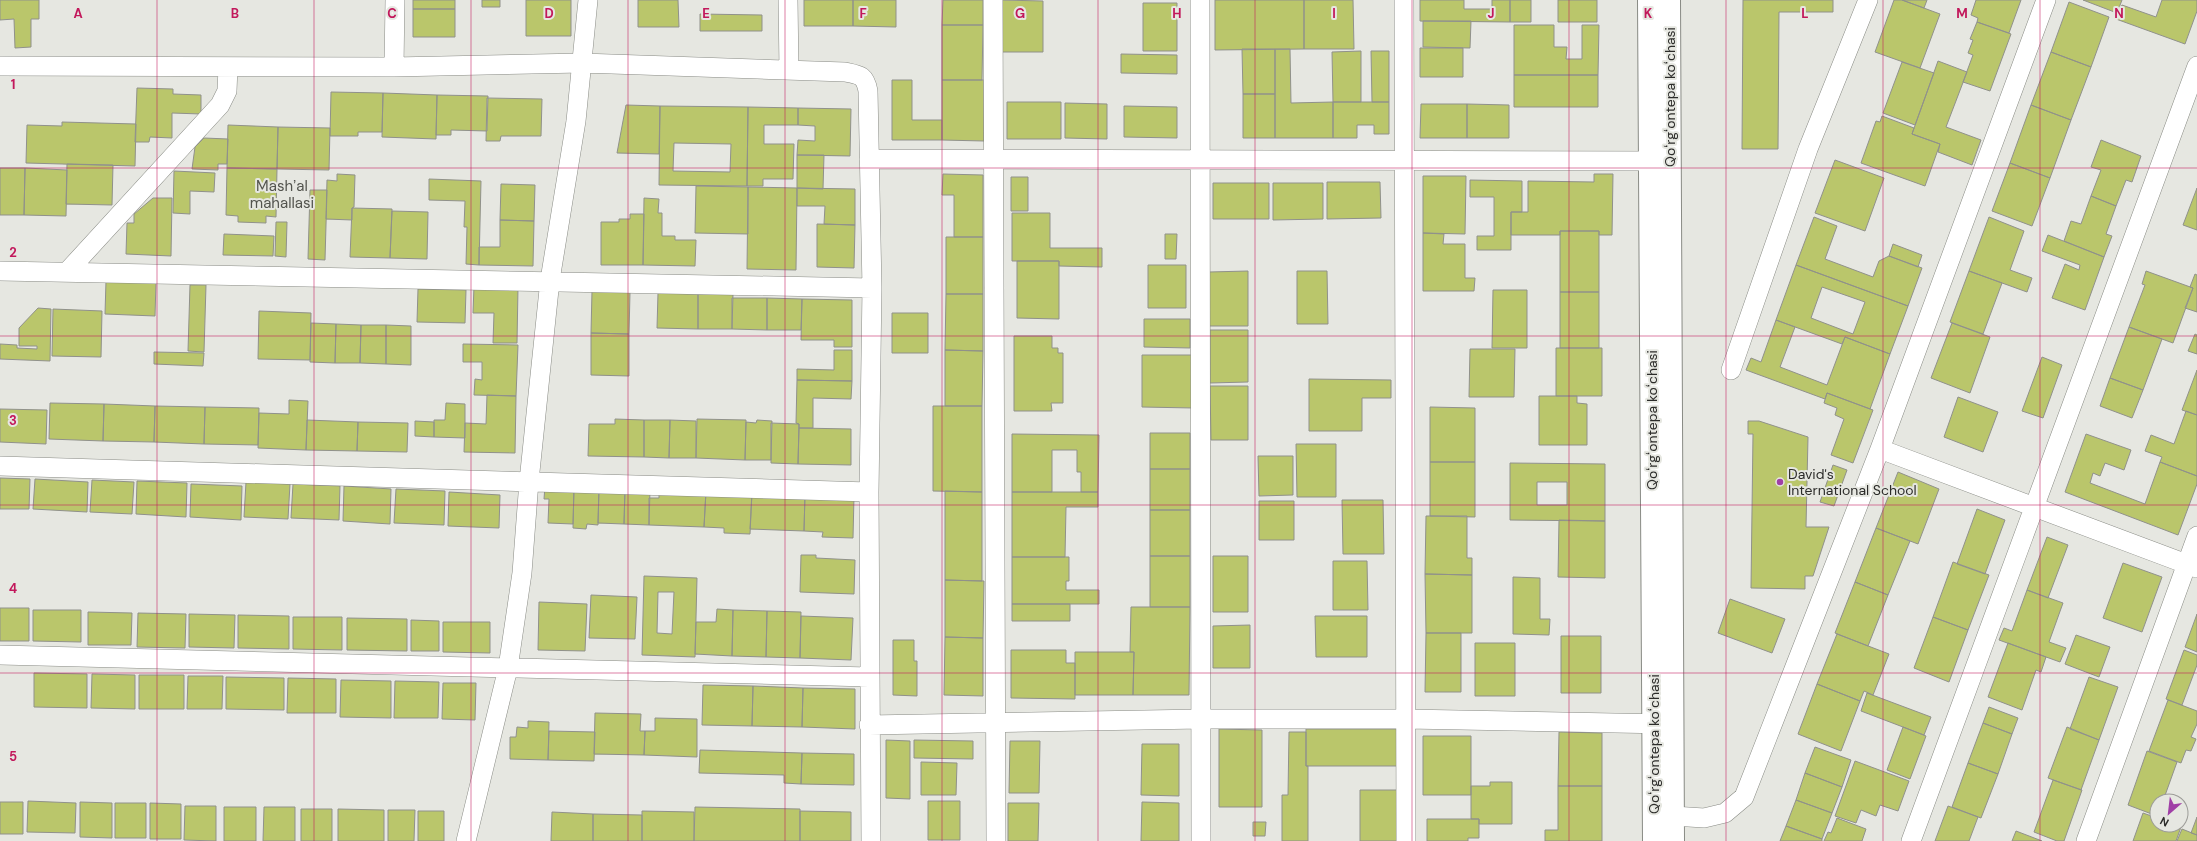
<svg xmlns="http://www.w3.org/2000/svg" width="2197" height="841" font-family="'DM Sans',sans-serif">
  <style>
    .building { fill: #bac66b; stroke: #90918b; fill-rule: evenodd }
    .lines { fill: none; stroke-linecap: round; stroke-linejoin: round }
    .minor-casing { stroke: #898b85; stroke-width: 20 }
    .secondary-casing { stroke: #898b85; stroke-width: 24 }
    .minor { stroke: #fff; stroke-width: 19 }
    .secondary { stroke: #fff; stroke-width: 22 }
    .grid { fill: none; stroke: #c2185b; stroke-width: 1; stroke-opacity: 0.55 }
    .poi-dot { fill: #a03fa6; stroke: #e6e7e1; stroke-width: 1.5 }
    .labels { text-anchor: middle; stroke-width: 4; stroke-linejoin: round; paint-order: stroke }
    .street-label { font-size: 14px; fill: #2c2c2a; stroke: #e6e7e1 }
    .poi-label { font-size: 14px; fill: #2c2c2a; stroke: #e6e7e1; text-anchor: start }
    .neighbourhood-label { font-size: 15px; fill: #53544e; stroke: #e6e7e1 }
    .grid-label { font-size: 13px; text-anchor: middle; font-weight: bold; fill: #c2185b; stroke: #e6e7e1; stroke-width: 4; stroke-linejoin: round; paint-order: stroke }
  </style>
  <rect width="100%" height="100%" fill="#e6e7e1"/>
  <path class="building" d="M0,0H39V19H31V47L15,48L14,19L0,20Z
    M413,0H455V9H413Z
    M482,0H500V7H482Z
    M526,0H571V36H526Z
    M638,0H678L679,27H638Z
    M804,0H853V26H804Z
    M853,0H896V27L853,26Z
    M943,0H983V25H942Z
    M1001,0L1043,1V52H1000Z
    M1215,0H1304V49L1215,50Z
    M1304,0H1353L1354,49H1304Z
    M1420,0H1464V9H1492V0H1510V22L1420,21Z
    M1510,0H1531V22H1510Z
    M1558,0H1597V22H1558Z
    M1743,0H1833V12H1779L1778,149H1742Z
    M1894,0H1902L1940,14L1920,68L1875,52Z
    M1902,0H1927L1924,8Z
    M1976,0H2021L2009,33L1977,22L1978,18L1971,15Z
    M2083,0H2122L2117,13Z
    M2162,0H2197V11L2185,44L2116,19L2122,5L2156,17Z
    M2069,2L2109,17L2091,67L2051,52Z
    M1143,3H1177V51H1143Z
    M413,9H455V37H413Z
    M700,14L762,15V31H700Z
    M1423,21H1471L1470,48L1423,47Z
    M1977,22L2011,34L1990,91L1963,82L1973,55L1968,53L1973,40L1970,39Z
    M942,25H983L982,80H942Z
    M1514,25H1554V47H1567L1566,59H1582V25H1599L1598,75H1514Z
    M1420,48H1463V77H1420Z
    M1242,49H1275V94H1243Z
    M1275,49H1290L1291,103L1333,102V138H1275Z
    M1361,51V102H1333L1332,52Z
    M1371,51H1389V102H1372Z
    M2051,52L2091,67L2071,120L2031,105Z
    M1121,54L1177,55V74L1121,73Z
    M1938,61L1967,72L1946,127L1981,140L1972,165L1938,152L1940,144L1912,134Z
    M1902,62L1934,73L1915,125L1883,113Z
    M1514,75H1598V107H1514Z
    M892,80H912V120H942V140H892Z
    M942,80H984V141L942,140Z
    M137,88L173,89V94L201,95V114L172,113V138L150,137L149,142H135Z
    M331,92L383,93L382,132H358V136H330Z
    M383,93L437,95L436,139L382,137Z
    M1243,94H1275V138H1243Z
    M437,95L488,96L487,131L451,130V135H436Z
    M487,98L542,99L541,136H501L500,141H486Z
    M1007,102H1061V139H1007Z
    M1333,102H1389V134H1374V125H1357V138H1333Z
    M1065,103L1107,104V139L1065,138Z
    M1421,104H1467V138H1420Z
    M1467,104L1509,105V138H1467Z
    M626,105L660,106L659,154L617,153Z
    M2031,105L2071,120L2050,178L2010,163Z
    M660,106L748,107L747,186L659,185ZM674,143L731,144L730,172L673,171Z
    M1124,106L1177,107V138L1124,137Z
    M748,107L798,108V125H764V144H794L793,179H763V186H747Z
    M798,108L851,109L850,156L797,155L798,140L815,141V126L798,125Z
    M1882,116L1914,128L1912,134L1940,144L1925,186L1861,163L1876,121L1880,122Z
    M62,122L136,124L135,166L26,163L27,125L62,126Z
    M228,125L278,127L277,169L227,168Z
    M278,127L330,128L329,170L277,169Z
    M204,138L228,139L227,164H218V170L192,169L195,147Z
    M2101,140L2141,156L2132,182L2126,180L2116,206L2091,196L2101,170L2091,167Z
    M797,155H824L823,189L797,188Z
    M1835,160L1884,178L1865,231L1815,213Z
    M2010,163L2050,178L2032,226L1992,211Z
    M67,164L113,165L112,205L66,204Z
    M0,168H25L24,215H0Z
    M25,168L67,170L66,216L24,215Z
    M227,168L277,169L276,217L266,216V223L238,222V216L226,215Z
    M174,171L215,173L214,192L190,191V214L173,213Z
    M337,174L355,175L354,207L352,208V220L326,219L327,180L337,181Z
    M943,174L983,175V237H954V195H942Z
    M1594,174H1613L1612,235H1599V231H1560V235H1511V212H1528V181L1594,182Z
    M1423,176H1466L1465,234L1423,233Z
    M1011,177H1028V211H1011Z
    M429,179L481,181L479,265L466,264L467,227H464L465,201L429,200Z
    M1470,180L1522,181V212H1511V250H1477V236H1494V197H1470Z
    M1327,182H1380L1381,218L1327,219Z
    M1213,183H1269V219H1213Z
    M1273,183H1323V219L1273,220Z
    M501,184L535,185L534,221L500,220Z
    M696,186L748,187V234L695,233Z
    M748,187L797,188L796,270L747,269Z
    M797,188L855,189V225L824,224L825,206H797Z
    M2197,188V230L2183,225Z
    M310,190H327L325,260L308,259Z
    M2091,196L2116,206L2106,234L2112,236L2104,257L2064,241L2071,221L2081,224Z
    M153,198H172L171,256L126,254L127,223H134V214Z
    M644,198L659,199L658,213H662V236H675V240H696L695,266L643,265Z
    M352,208L392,209L390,258L350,257Z
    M392,211L428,212L427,259L390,258Z
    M1012,213H1050V248H1102V267L1059,266V261H1012Z
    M630,214H644L643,265H601V222H619V219H630Z
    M1814,217L1837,226L1825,259L1873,277L1879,261L1889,256L1922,268L1908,306L1796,265Z
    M1989,217L2024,231L2010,270L2032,278L2027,292L1969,271Z
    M500,220L534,221L533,266L479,265V247H500Z
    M276,222H287L286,257L275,256Z
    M817,224L855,225L854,268L817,267Z
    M1560,231H1599V292H1560Z
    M1423,233L1444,234L1443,244H1465V278H1475L1474,291H1423Z
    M224,234L274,236L273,256L223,255Z
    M1165,234H1177L1176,259H1165Z
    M2048,235L2104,257L2085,310L2052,298L2065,264L2079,270L2080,265L2042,251Z
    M946,237H983V294H946Z
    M1893,244L1922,255L1918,267L1889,256Z
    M1017,261H1059V319L1017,318Z
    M1148,265H1186V308H1148Z
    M1796,265L1908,306L1890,354L1845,337L1842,344L1776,320ZM1822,287L1865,302L1853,334L1811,318Z
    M1248,271V326H1209V272Z
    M1297,271H1327L1328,324H1297Z
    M1969,271L2002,283L1983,334L1950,322Z
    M2146,271L2193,288L2173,343L2129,327L2145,285L2142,284Z
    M2195,274L2197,275V312L2185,308L2193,288L2190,287Z
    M106,281L156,282L155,316L105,314Z
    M190,285H206L204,352L188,351Z
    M474,286L518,287L517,343H493L494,313H473Z
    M418,289L466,290L465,323L417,322Z
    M1493,290H1527V348H1492Z
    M592,291L630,292L629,334L591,333Z
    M1560,292H1599V348H1560Z
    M658,293L698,294V329L657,328Z
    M698,294H733L732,329H698Z
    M946,294H983V351L945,350Z
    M732,298H767V330L732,329Z
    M767,298L802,299L801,330H767Z
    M802,299L852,300V347H834V340H801Z
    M38,308L51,309L50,361L0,359V344L17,345V348L37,349V346H19V328Z
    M53,309L102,311L101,357L52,356Z
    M259,311L311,313L310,360L258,359Z
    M892,313H928V353H892Z
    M1144,319H1190V348L1144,347Z
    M1776,320L1795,327L1780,367L1827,385L1845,337L1890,354L1870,409L1827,393L1825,399L1746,370L1751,358L1761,362Z
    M311,323L336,324L335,363L310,362Z
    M1952,323L1990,337L1970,393L1931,378Z
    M336,324L361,325L360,363H335Z
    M361,325H386V364L360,363Z
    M386,325L411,326V365L386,364Z
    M2129,327L2162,339L2143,390L2110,378Z
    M1210,330H1248V382L1210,383Z
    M591,333L629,334V376L591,375Z
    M2195,334L2197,335V354L2188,351Z
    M1014,336H1052V348H1058V353H1063V403H1051L1052,411H1014Z
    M463,344L518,345L516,396L474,395L475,379L482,380V362H463Z
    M1556,348H1602V396H1556Z
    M1470,349H1515L1514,397H1469Z
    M834,350H852V381L797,380V369L834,370Z
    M945,350L983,351L982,406H945Z
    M154,352L204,353L203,366L154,364Z
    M1142,355H1193V408L1142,407Z
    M2042,357L2062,365L2043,418L2022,411Z
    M2197,370V415L2182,410Z
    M2110,378L2143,390L2132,418L2100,406Z
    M1309,379L1391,380V398H1362V431H1309Z
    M797,380L852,381L851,399L813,398V428H799V424L796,423Z
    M1210,386H1248V440H1211Z
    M1827,393L1873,410L1853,463L1831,455L1844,419L1835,415L1837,408L1824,403Z
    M487,395L516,396L515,453L464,452L465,423L486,424Z
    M1539,396H1577V403L1587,404V445H1539Z
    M1958,397L1998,412L1983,452L1944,437Z
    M289,400L308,401L306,450L258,448L259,413L289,414Z
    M50,403L104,404L103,441L49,439Z
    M446,403L465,404V438L434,437V420H445Z
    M104,404L155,406L154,442L103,441Z
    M155,406L205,407L204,444L154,442Z
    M933,406H982V492L933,491Z
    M205,407L259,408L258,445L204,444Z
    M1430,407L1475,408V462H1430Z
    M0,409L47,410L46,444L0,442Z
    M2186,411L2197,415V476L2160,462L2162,457L2145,451L2151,435L2174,444Z
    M615,419L644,420V457L588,456L589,424H615Z
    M697,419L746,420L745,460L696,458Z
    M307,420L358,422L357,451L306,450Z
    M644,420H670L669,458L644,457Z
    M670,420L696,421V458H669Z
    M757,420L772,421L771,460H745L746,422L756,423Z
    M415,421L434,422V437L415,436Z
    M1748,421H1759L1808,437L1806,527H1829L1813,576H1805V589L1751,588L1753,434H1748Z
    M358,422L408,423L407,452L357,451Z
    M771,423L799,424L798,464L771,463Z
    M799,428L851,429V465L798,464Z
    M1150,433H1190V469H1150Z
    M1012,434L1099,435L1098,492H1081V472H1077V450H1052V492H1012Z
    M2086,434L2131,450L2124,470L2105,463L2100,476L2093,473L2090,483L2145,504L2160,462L2197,476V484L2178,535L2065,492Z
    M1296,444H1336V497H1297Z
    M1258,456H1293V495L1259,496Z
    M1430,462H1475V517L1430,516Z
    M1510,463L1605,464V521L1510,520ZM1537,482H1567V505H1537Z
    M1833,465L1847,470L1834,506L1820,502Z
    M1150,469H1190V510H1150Z
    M1898,472L1939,489L1918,544L1876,528Z
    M0,478L30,479L29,509H0Z
    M35,479L88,482L87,512L33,509Z
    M92,480L134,482L132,514L90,512Z
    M137,481L187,483L186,517L136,514Z
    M246,482L290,484L288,519L244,517Z
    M191,484L242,486L241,520L190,517Z
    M293,484L340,486L339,520L291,518Z
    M344,486L391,489L390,524L343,521Z
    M545,486L574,487L573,524L548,523L549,499H544Z
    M574,487L599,488L598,525L587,524L586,529L573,528Z
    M599,488L625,489L624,524L598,523Z
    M396,489L445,491L444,525L394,523Z
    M625,489L650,490L649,525L624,524Z
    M659,489L706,491L704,527L649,525V498H659Z
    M706,491L752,492L750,534L724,533V528L704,527Z
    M945,491L982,492V581L945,580Z
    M449,492L500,495L499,528L448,526Z
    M752,492L805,494L804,531L750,529Z
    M1012,492H1098V507H1066L1065,557H1012Z
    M805,494L854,496L853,538L822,537L823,532L804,531Z
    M1342,500H1383L1384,554H1343Z
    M1259,501H1294V540H1259Z
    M1977,509L2005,520L1985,574L1957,564Z
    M1150,510H1190V556H1150Z
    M1426,516H1467V558H1472V575L1425,574Z
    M1559,520L1605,521V578L1558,577Z
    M1876,528L1910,541L1888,595L1855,582Z
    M2047,537L2068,545L2048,598L2027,590Z
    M801,555H816V558L855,560L854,594L800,592Z
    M1150,556H1190V607H1150Z
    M1213,556H1248V612H1213Z
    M1012,557H1069V581H1066V590H1099V604H1012Z
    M1333,561H1367L1368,610H1333Z
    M1953,562L1989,575L1968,630L1933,617Z
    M2123,563L2162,577L2142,632L2103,618Z
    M1425,574L1472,575V633H1426Z
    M644,576L697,578L695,657L642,655ZM658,592H674L672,634L657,633Z
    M1513,577L1540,578V619H1550L1549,635L1513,634Z
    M945,580L984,581L983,638L945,637Z
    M1855,582L1888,595L1868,646L1835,633Z
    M2027,590L2063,603L2049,642L2066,648L2060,662L1999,640L2004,628L2012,631Z
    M591,595L637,597L635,639L589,638Z
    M1730,599L1785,619L1772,653L1718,633Z
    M539,602L587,604L585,651L538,650Z
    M1012,604H1070V621H1012Z
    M1131,607H1190L1189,695H1133L1134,652H1130Z
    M0,608H29V641H0Z
    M717,609L733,610L732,656L695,654L696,622H716Z
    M33,610H81V642L33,641Z
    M733,610L767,611L766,657L732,656Z
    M767,611L801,612L800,658L766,657Z
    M88,612L132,613L131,645H88Z
    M138,613L186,614L185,648L137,647Z
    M189,614L235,615L234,648L189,647Z
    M2197,614V652L2185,647Z
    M238,615L289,616V649L238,648Z
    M801,616L853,618L851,660L800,658Z
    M1315,616H1367V657H1316Z
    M293,617H342V650L293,649Z
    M1933,617L1968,630L1949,682L1914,668Z
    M347,618L407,619V651L347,650Z
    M411,620L439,621V651H411Z
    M443,622H490V653L443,652Z
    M1250,625V668H1213V626Z
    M1426,633H1461V692H1425Z
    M1837,634L1889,654L1873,695L1864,691L1860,701L1817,684Z
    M2076,635L2110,647L2099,677L2065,664Z
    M1561,636H1601V693H1561Z
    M945,637L983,638V696L944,695Z
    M893,640H914V661H917V696L893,695Z
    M1475,643H1515V696H1475Z
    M2008,643L2046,657L2041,672L2036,670L2022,710L1988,697Z
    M1011,650H1066V663H1075V699L1011,698Z
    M2184,650L2197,655V665L2182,705L2166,699Z
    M1075,652H1134L1133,695H1075Z
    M34,673L87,674V708L34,707Z
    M92,674L135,675V709L91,708Z
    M139,675H184V709H139Z
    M188,676H223L222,709H187Z
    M226,677L284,678V710L226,709Z
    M2089,677L2118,687L2099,740L2070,729Z
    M288,678L336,679V713H287Z
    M341,680L391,681V718L340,717Z
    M395,681L439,682L438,718H394Z
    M443,683H476L475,720L442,719Z
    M1817,684L1860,701L1841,751L1798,734Z
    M703,685L753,686L752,726L702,725Z
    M753,686L803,688L802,727L752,726Z
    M803,688L855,689V729L802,727Z
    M1867,693L1931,717L1924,735L1861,711Z
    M2168,700L2197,711V724L2191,737L2196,739L2191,751L2186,750L2181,763L2149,751Z
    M1989,707L2018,718L2012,734L1983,723Z
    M595,713L641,714L640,731H645L644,755L594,754Z
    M655,718L697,719V757L644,755L645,731H655Z
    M528,721L549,722L548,760L510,759V737H516L517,727L528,728Z
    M1983,723L2012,734L1998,774L1968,763Z
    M1903,727L1926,736L1910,779L1887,770Z
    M2067,727L2099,740L2081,790L2048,778Z
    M1219,729L1262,730V807H1219Z
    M1306,729H1397V766H1306Z
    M549,731L595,732L594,761L548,760Z
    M1289,732H1306V766H1308V841H1282V795H1288Z
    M1559,732L1602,733V786H1558Z
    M1423,736H1471V795H1423Z
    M886,740L910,741V799L886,798Z
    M914,740L973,741V759L914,758Z
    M1010,741H1040L1039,793H1009Z
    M1142,744H1179V796L1141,795Z
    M1815,747L1851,760L1842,787L1805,773Z
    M700,750L802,753L801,784L784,783V775L699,773Z
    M2147,751L2177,762L2163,801H2157V816L2128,805Z
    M802,753L854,754V785L801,784Z
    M1855,761L1909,781L1898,811L1880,805L1876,816L1861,810L1856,823L1835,816Z
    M921,762L957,763L956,795H921Z
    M1968,763L1998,774L1981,818L1952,807Z
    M1805,773L1842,787L1832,813L1796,800Z
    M2053,780L2082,790L2064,841H2057L2034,832Z
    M1490,782H1512V824H1479V819H1471V786H1490Z
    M1558,786H1602V841H1545V830H1558Z
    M1360,790H1398V841H1360Z
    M1796,800L1832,813L1822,839L1786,826Z
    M28,801L76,803L75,833L27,832Z
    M928,801H960V840H928Z
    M0,802H23V834H0Z
    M80,802L112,803V838L80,837Z
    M1142,802L1179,803V841H1141Z
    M115,803H146V838H115Z
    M150,803L181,804V839H150Z
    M1008,803H1039L1038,841H1008Z
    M185,806H216V841L184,840Z
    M1948,806L1978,817L1969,841H1935Z
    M224,807H256V841H224Z
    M264,807H295V841H263Z
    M695,807L800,809V841H694Z
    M301,809H332V841H301Z
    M338,809L384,810V841H338Z
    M388,810H415L414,841H388Z
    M418,811H444V841H418Z
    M642,811L694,812V841H642Z
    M800,811L851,812V841H800Z
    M552,812L593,814V841H551Z
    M2143,813L2157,818V825H2175L2181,827L2176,841H2133Z
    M593,814L642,815V841H593Z
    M2197,817V835L2191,833Z
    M1837,818L1866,829L1862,841H1824L1828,832L1831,833Z
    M1427,819H1479V838H1468V841H1427Z
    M1253,822H1266L1265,836H1253Z
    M1786,826L1822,839V841H1780Z
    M2182,829L2197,835V841H2177Z
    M2016,831L2042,841H2012Z"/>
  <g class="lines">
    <defs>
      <path id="minor" d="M788,0L789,70
        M993,0L996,841
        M1200,0L1201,841
        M1404,0L1406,841
        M0,66L394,67L582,63L845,72C860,75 865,75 868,91L872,288L869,492L871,841
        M394,67L395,0
        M869,159L1664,161
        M0,271L872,288
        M67,272L220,105L227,91L228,67
        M1731,370L1808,149L1868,0
        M1880,449L2197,568
        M0,466L869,492
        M0,655L869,677
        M869,725L1201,719H1407L1667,724
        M1673,816L1704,818L1725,813L1744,797L1880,449L2046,0
        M466,841L508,668L522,573L529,481L550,280L576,121L588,0
        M1911,841L2197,66
        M2086,841L2197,536"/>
      <path id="secondary" d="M1649,0L1654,841
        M1669,0L1673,841"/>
    </defs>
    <use href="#minor" class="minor-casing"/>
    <use href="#secondary" class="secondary-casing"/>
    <use href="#minor" class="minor"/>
    <use href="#secondary" class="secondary"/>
  </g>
  <path class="grid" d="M157,0V841M314,0V841M471,0V841M628,0V841M785,0V841M942,0V841M1098,0V841M1255,0V841M1412,0V841M1569,0V841M1726,0V841M1883,0V841M2040,0V841M0,168H2197M0,336H2197M0,505H2197M0,673H2197"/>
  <circle class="poi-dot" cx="1780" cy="482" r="4"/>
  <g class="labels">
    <g class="street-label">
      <text transform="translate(1670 97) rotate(-90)" y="5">Qoʻrgʻontepa koʻchasi</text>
      <text transform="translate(1652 420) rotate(-90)" y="5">Qoʻrgʻontepa koʻchasi</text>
      <text transform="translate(1654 744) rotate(-90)" y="5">Qoʻrgʻontepa koʻchasi</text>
    </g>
    <g class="poi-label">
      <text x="1788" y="479">David's<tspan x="1788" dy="16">International School</tspan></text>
    </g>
    <g class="neighbourhood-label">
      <text x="282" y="191">Mashʼal<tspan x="282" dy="17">mahallasi</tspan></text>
    </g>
  </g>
  <g class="grid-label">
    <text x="78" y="18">A</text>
    <text x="235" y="18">B</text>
    <text x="392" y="18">C</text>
    <text x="549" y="18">D</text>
    <text x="706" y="18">E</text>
    <text x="863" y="18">F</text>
    <text x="1020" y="18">G</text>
    <text x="1177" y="18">H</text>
    <text x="1334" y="18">I</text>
    <text x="1491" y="18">J</text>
    <text x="1648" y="18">K</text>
    <text x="1805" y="18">L</text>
    <text x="1962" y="18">M</text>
    <text x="2119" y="18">N</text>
    <text x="13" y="89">1</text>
    <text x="13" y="257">2</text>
    <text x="13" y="425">3</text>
    <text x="13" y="593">4</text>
    <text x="13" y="761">5</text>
  </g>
  <g transform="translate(2169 813) rotate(208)"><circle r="19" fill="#e6e7e1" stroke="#9c9c98"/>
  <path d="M0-3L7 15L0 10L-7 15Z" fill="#a03fa6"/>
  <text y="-6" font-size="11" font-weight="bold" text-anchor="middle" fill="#2c2c2a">N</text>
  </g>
</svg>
